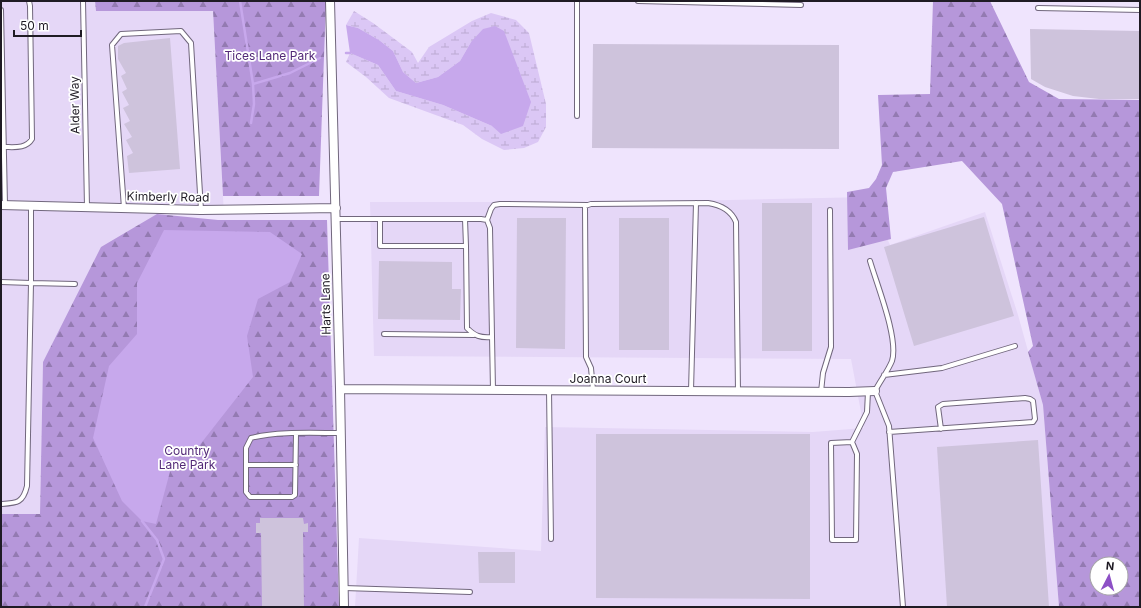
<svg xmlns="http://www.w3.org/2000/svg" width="1141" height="608" font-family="Inter,sans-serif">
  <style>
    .built { fill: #e5d7f7 }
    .forest { fill: url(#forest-firs); fill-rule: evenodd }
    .wetland { fill: url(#wetland-marsh) }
    .water { fill: #c7a8ec }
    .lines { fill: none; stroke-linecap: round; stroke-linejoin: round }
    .stream { stroke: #c7a8ec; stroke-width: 2.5 }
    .building { fill: #cec3dc }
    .lane-casing { stroke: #71677d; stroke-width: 6 }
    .street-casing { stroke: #71677d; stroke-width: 10 }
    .lane { stroke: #fff; stroke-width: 4 }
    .street { stroke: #fff; stroke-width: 8 }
    .labels { text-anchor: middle; stroke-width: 3.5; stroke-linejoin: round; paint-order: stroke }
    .park-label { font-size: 12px; fill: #522977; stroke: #fff }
    .street-label { font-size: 12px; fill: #1f1b24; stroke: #fff }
  </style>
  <defs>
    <pattern id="forest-firs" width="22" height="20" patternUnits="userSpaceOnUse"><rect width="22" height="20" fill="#b697da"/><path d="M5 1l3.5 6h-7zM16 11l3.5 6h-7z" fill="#937ab1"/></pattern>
    <pattern id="wetland-marsh" width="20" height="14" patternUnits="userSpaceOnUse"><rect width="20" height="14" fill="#dbc7f5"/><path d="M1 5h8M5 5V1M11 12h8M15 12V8" fill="none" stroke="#bcaad2"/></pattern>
  </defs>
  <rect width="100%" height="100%" fill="#efe4fd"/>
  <path class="built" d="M1,1H95L96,11H213L224,215L157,214L43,362L40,515L1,514Z
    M869,197L890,245L985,212L1018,315L1043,405L1059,607H355L359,538L541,551L545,427L813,432L864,428L851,359L374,356L370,202H640Z"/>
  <path class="forest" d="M95,1H326L319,196H223L213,11H96Z
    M933,1H990L1029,82L1059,99L1140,100V607H1059L1043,405L1028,352L1033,346L1002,204L962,161L893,172L886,188L891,239L848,250L847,192L869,188L876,179L882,165L878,95L930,94ZM1097,564H1121V588H1097Z
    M157,214L218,220H327L339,607H1V514H40L43,362L101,247Z"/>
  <path class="wetland" d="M354,11L373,23L412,52L418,63L429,47L472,21L491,13L516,20L529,33L546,104V127L538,142L524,148L504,150L482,139L463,125L389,98L366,77L346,62L350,53L378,65L396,91L443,105L492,126L471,42L460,61L438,77L416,83L403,72L393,51L379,40L358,28L346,25Z"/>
  <path class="water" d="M346,25L358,28L379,40L393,51L403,72L416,83L438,77L460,61L471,42L483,29L495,26L504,31L531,102L523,126L501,134L492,126L443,105L396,91L378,65L350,53Z
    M164,230L270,232L302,254L290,282L258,299L247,336L253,377L195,451L175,453L156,524L142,521L122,501L93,438L109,366L137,334V283Z"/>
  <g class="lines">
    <path class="stream" d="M240,1L253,84L290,73L320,58
      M346,53H350
      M251,123L254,104L253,84
      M142,521L157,540L164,559L145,607"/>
  </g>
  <path class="building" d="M1030,29L1140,31V99H1099L1073,96L1045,87L1031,79Z
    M170,38L180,169L129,173L127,156L133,153L126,140L132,137L124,124L130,121L123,108L129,105L122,92L127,89L121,76L126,73L118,59V46L124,43Z
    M593,44L839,45V149L592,148Z
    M762,203H812V351H762Z
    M984,217L1014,316L914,346L884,247Z
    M517,218H566L565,349L516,348Z
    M619,218H669V350H619Z
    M379,261L452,262V289H461L460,320L378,319Z
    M596,434H810V599L596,598Z
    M1038,440L1049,607H947L937,447Z
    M260,518H303L304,524L308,523V532H303L304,607H262L261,533H256V523H260Z
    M478,552H515V583H479Z"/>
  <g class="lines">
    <defs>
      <path id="lane" d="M83,1L87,207
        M638,1L801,5
        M1038,8L1140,10
        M1,10L5,205
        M577,116V1
        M4,147C14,147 26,149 32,139L30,6L29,1
        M31,206V283L75,284
        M124,208L112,45L121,34L181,31L191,43L201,210
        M336,219H481L487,220L490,228L493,390
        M380,219V246H466L465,219
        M487,220L491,209L494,205L500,204L587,205
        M466,246L467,328C475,336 480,338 492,337
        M870,261C877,285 899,339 892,361C888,371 880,381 875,391L889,426L903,607
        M1,282L31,283L27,486C23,503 17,503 1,504
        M384,334L474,335
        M884,375L942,368L1015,346
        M549,390L551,539
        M593,390L591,368L586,357L585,206L591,204L708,203C721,205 731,210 736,222L738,392
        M691,391L696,203
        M821,392L823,373L831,347L830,210
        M889,432L1033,422L1035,419L1033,401L1030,399L1025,398L943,404L938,407L941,429
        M296,434L295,495L292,497H250L246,492V448L251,438C276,431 314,433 341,433
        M852,442L857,454L856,540H832L831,443L852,442L867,412L868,392
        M246,465H296
        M344,588L470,592"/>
      <path id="street" d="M330,1L340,389L344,607
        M1,205L201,210L336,208
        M340,389L849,392L875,391"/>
    </defs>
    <use href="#lane" class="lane-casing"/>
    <use href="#street" class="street-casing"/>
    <use href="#lane" class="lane"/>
    <use href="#street" class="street"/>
  </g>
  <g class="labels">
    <g class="park-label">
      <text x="270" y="60">Tices Lane Park</text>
      <text x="187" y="455">Country<tspan x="187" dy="14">Lane Park</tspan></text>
    </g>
    <g class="street-label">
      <text transform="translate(75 105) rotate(-91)" y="4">Alder Way</text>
      <text transform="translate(168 197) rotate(1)" y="4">Kimberly Road</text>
      <text transform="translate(326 304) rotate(-91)" y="4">Harts Lane</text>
      <text x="608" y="383">Joanna Court</text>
    </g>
  </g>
  <rect width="1141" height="608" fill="none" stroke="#1f1b24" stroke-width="4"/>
  <g transform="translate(1109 576) rotate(6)"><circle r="19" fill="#ffffff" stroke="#a5a4a7"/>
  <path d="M0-3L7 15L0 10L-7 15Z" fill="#8d50c6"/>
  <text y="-6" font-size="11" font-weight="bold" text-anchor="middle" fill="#1f1b24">N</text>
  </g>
  <path d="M14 30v6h67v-6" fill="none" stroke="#1f1b24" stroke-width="2"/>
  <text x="20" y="30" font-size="12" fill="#1f1b24" stroke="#ffffff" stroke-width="3" paint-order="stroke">50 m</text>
</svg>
